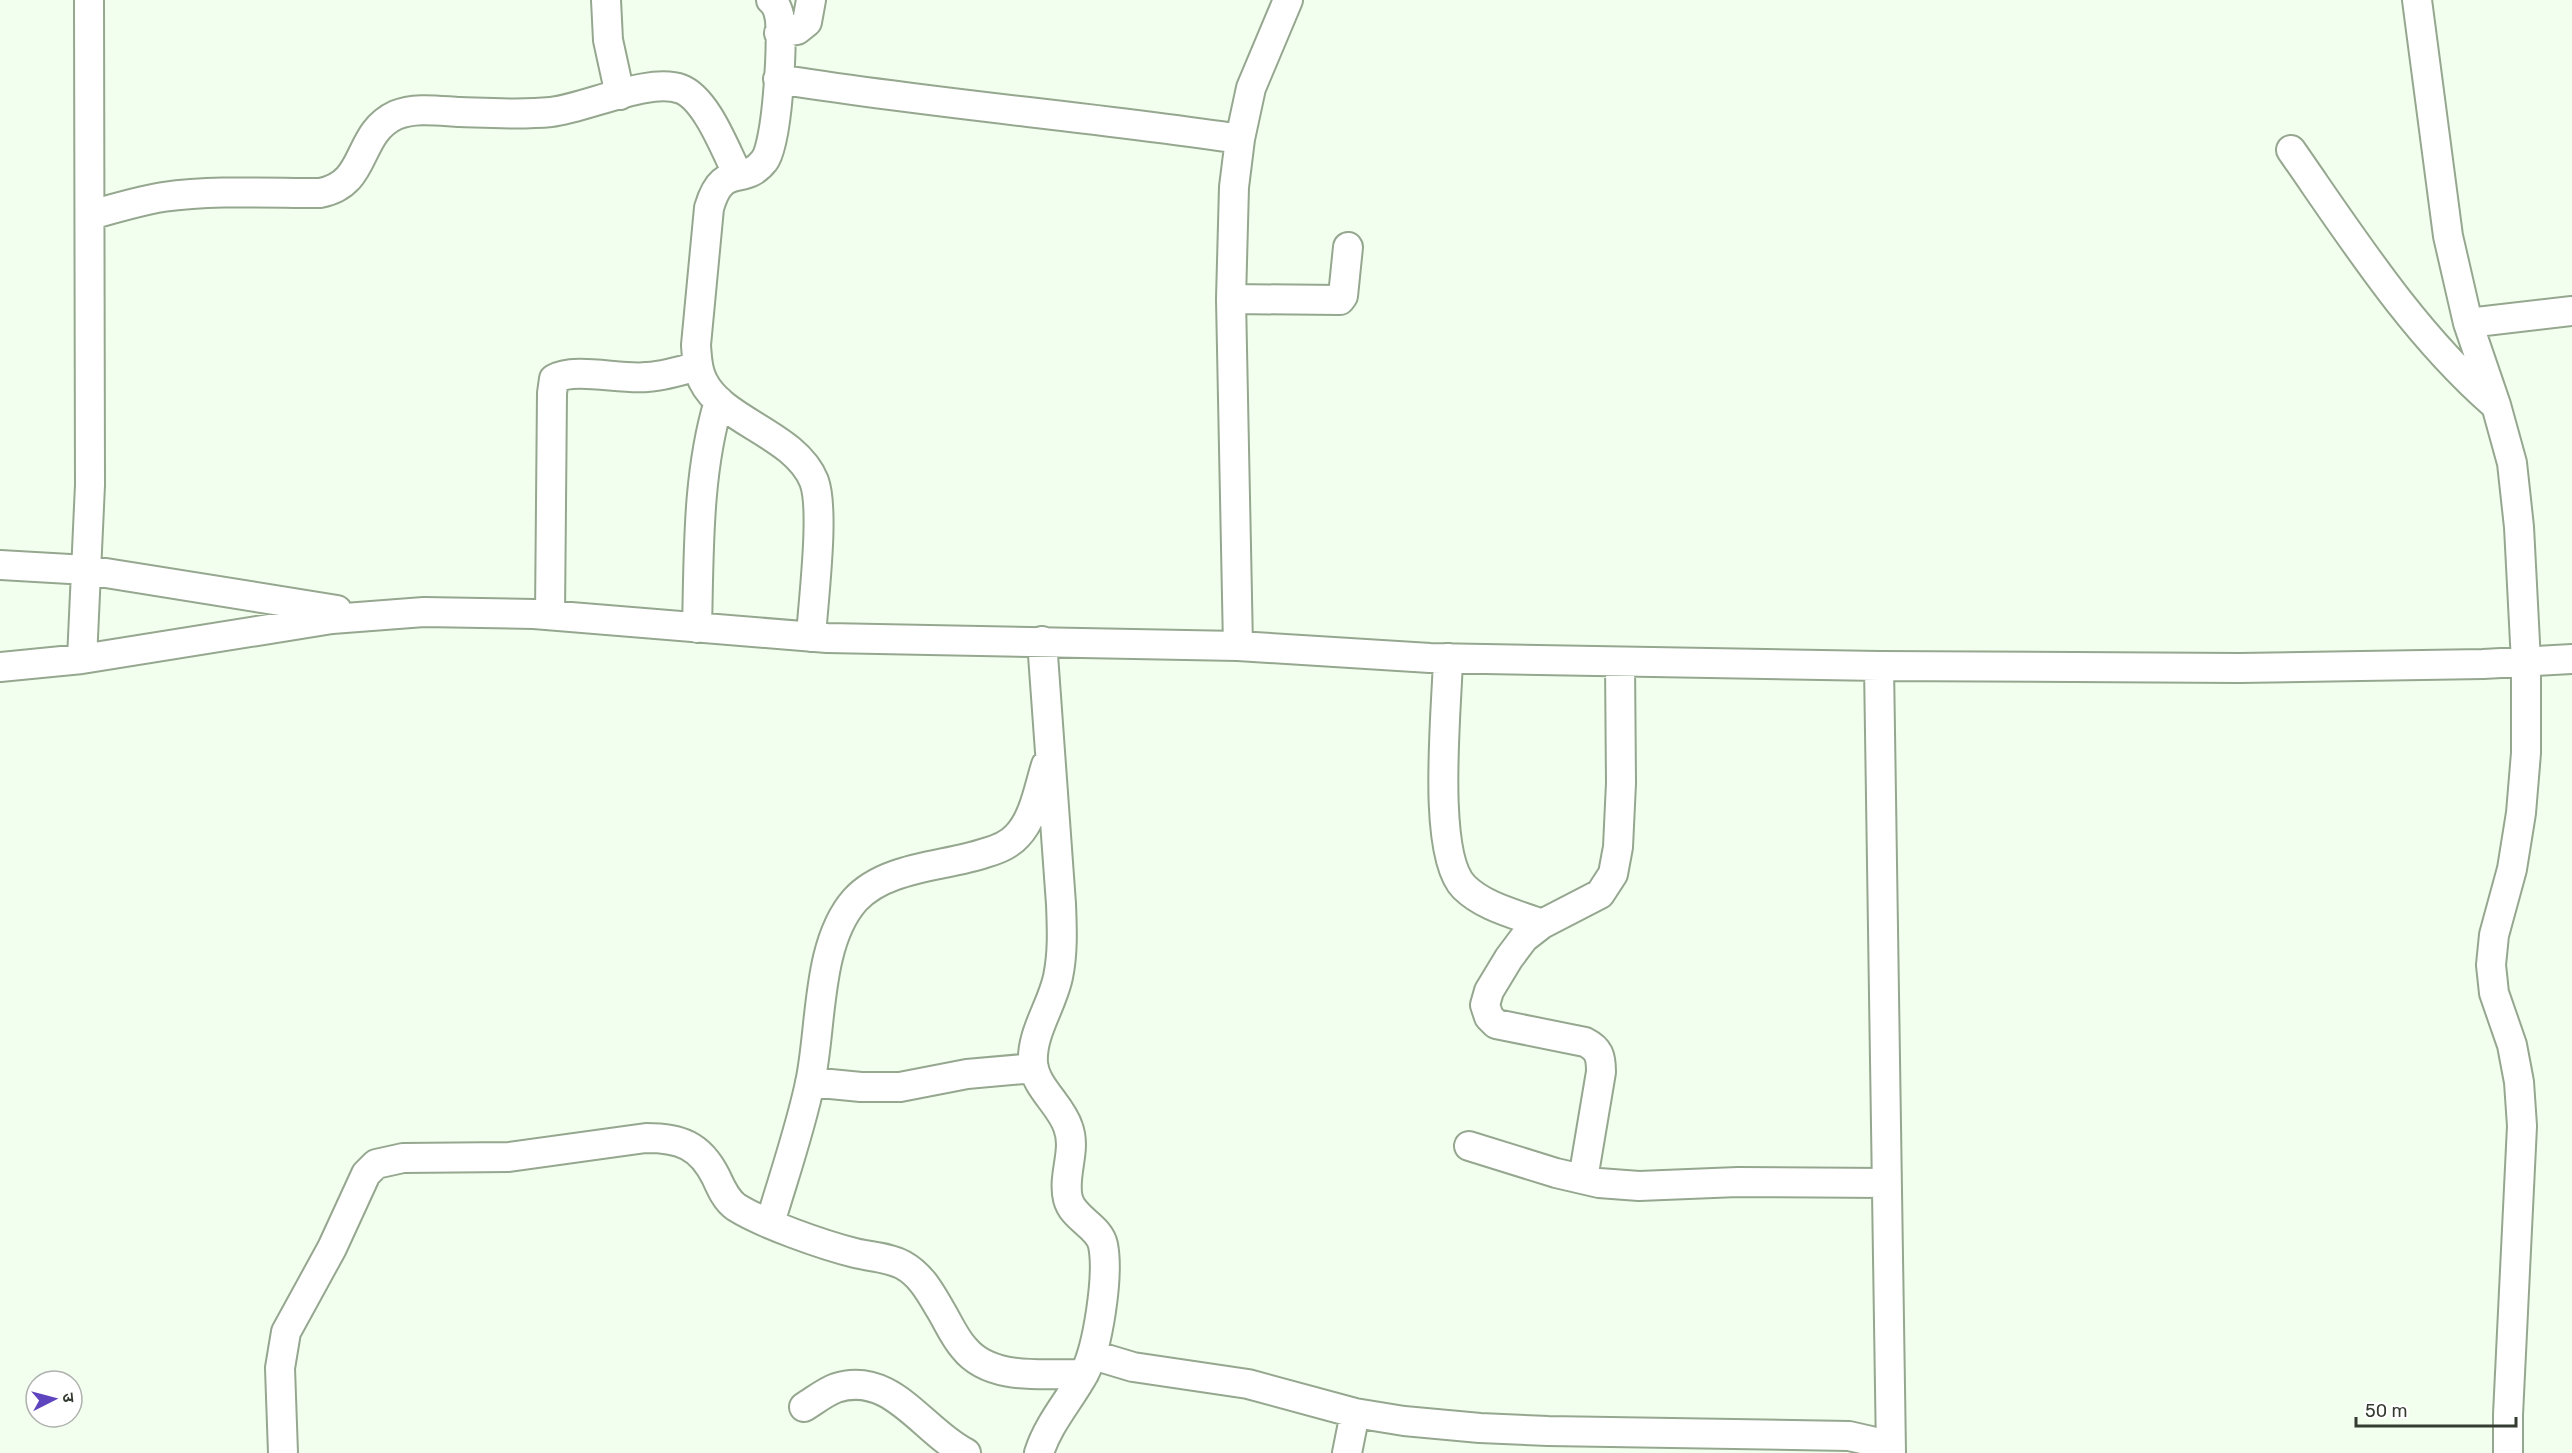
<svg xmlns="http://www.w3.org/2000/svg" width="2572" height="1453" font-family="Rubik,'Noto Sans Devanagari',sans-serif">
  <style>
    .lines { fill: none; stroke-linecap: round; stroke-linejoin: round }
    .minor-casing { stroke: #95a78f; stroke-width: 32 }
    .minor { stroke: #fff; stroke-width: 28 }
  </style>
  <rect width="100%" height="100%" fill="#f2feee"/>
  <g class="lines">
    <defs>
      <path id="minor" d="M606,0L608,40L620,95
        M771,0C777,5 779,13 780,20C782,45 778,144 764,161C743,188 723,160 709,208L696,345C697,358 697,370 703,381C723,422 795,434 814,481C825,510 813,602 811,637
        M2417,0L2448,236L2468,323L2496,405L2512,463L2519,527L2526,662V753L2521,813L2512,869L2494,935L2491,965L2494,993L2512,1045L2519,1082L2522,1126L2508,1415V1453
        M779,33L797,30L807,22L811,0
        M778,79C932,104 1086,116 1240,139
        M2291,150C2353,239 2412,332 2494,404
        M91,215C115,208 139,201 163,197C215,190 268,193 320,193C369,184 355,134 396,115C415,107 440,111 460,112C490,113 521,115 551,112C587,108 649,77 681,89C707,99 726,152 738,175
        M1231,299L1340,300L1343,296L1348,247
        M2468,323L2572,311
        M0,565L87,570L337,610
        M550,615L552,393L554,379C575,367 620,380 647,377C664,376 681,371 697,366
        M697,628C699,553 697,474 719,401
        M1238,646L1231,299L1234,187L1240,139L1251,88L1288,0
        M1448,658C1447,707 1431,854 1464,887C1484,907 1516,914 1542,924
        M82,659L90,485L89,0
        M1879,666L1891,1453
        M0,667L82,659L332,619L424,612L534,614L827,638L1238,646L1430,658L1879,666L2239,668L2483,664L2572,659
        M810,1082L861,1087H900L967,1074L1034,1068
        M1469,1146L1556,1173L1599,1183L1639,1186L1738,1182L1886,1183
        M1583,1179L1601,1072C1601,1056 1599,1049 1585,1042L1496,1024L1489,1017L1485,1005L1489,991L1509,958L1524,938L1542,924L1600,894L1613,874L1618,847L1621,783L1620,662
        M770,1223C784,1176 800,1130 810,1083C822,1028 816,944 855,900C886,866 944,867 985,853C996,850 1010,844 1017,836C1034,819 1039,787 1046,765
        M1093,1355L1133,1367L1248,1384L1355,1413L1404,1421L1480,1428L1548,1431L1849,1436L1871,1441L1891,1452
        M804,1407C814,1401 825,1392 836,1388C892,1370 923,1432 966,1453
        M283,1453L280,1368L286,1332L332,1248L366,1174L376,1164L403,1158L509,1157L646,1138C680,1138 700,1145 716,1177C721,1188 726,1200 736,1207C763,1224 823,1245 855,1253C871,1257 888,1257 903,1265C921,1275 930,1292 940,1309C948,1322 954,1337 964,1348C991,1382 1046,1373 1084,1374
        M1039,1453C1048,1424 1069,1401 1084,1374C1098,1348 1109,1275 1103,1245C1099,1226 1073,1219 1068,1199C1062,1175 1077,1151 1068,1127C1061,1105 1035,1087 1033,1063C1031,1033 1052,1006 1058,977C1063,953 1062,929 1061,904L1042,641
        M1347,1453L1355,1413"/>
    </defs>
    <use href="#minor" class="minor-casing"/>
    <use href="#minor" class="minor"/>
  </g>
  <g transform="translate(54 1399) rotate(84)"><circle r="28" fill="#ffffff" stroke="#aeb1ad" stroke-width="1.5"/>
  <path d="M0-4.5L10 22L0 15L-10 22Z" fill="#5f45bd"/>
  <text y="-9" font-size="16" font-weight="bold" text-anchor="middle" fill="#343c31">उ</text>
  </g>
  <path d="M2356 1417v9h160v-9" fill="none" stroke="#343c31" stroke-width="3"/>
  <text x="2365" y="1417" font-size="18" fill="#343c31" stroke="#ffffff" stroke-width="4.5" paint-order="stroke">50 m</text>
</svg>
